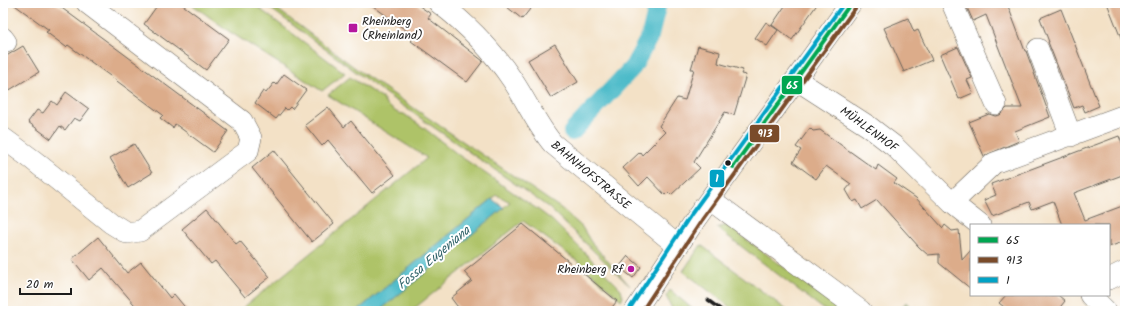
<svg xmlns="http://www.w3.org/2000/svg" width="1128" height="314" font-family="Kalam,sans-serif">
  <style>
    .green { fill: #aec367; stroke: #657042 }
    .forest { fill: #8aa95c; stroke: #53623c }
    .water { fill: #4ebbc9; stroke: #356c72 }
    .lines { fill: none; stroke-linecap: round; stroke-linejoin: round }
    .canal { stroke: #4ebbc9; stroke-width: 18 }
    .building { fill: #dcac8a }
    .minor-casing { stroke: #676158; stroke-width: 22 }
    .minor { stroke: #fff; stroke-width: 21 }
    .rail { stroke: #1c1c1c; stroke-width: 3 }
    .bus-1-casing { stroke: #fff; stroke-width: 7 }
    .bus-2-casing { stroke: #fff; stroke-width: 7 }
    .bus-3-casing { stroke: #fff; stroke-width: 7 }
    .bus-1 { stroke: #00a651; stroke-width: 4 }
    .bus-2 { stroke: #7a4b2a; stroke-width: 4 }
    .bus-3 { stroke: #01a2c5; stroke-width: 4 }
    .poi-dot { fill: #b5179e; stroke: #fff; stroke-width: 1.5 }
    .bus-dot { fill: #1c1c1c; stroke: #fff; stroke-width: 1.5 }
    .labels { text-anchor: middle; stroke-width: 4; stroke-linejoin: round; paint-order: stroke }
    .poi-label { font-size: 12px; fill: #1c1c1c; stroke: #fff; text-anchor: start }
    .street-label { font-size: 12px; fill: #1c1c1c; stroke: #fff }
    .water-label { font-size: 13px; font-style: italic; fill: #32646a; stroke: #fff }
    .line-badge { stroke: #fff; stroke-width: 1.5 }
    .badge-label { font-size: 11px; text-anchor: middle; font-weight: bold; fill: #fff }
  </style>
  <rect width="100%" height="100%" fill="#fff"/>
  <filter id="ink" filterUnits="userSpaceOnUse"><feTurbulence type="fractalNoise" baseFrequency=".025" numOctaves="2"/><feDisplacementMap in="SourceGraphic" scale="8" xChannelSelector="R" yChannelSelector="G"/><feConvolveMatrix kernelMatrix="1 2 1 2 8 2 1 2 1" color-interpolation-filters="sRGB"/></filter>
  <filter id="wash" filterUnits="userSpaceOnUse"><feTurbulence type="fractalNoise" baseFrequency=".012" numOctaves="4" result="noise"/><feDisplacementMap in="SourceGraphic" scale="16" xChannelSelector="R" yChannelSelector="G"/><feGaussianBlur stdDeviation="0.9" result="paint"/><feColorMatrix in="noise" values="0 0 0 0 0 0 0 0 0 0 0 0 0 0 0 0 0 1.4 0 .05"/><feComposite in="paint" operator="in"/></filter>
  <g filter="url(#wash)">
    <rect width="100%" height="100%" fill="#f3e1c6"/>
    <path class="green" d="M190,3H252L345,73L322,91L230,32Z
      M263,3H269L358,70L562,209L582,227L591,242L630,286L548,207L383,92Z
      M350,77L383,99L386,105L398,113L404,114L424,128L460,156L540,211L553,221L621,289L623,297L621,300L580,263L523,221L411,311H379L510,202L497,195L357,311H239L427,158L328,95Z
      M727,225L843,311H826L717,228Z
      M701,245L788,311H735L683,271Z
      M670,290L695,311H673L666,296Z"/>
    <path class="forest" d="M906,302L917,311H899Z"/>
    <path class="water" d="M492,199L504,208L379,311H357Z"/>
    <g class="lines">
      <path class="canal" d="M572,132L633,67L650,36L658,3"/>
    </g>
    <g id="blocks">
      <path class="building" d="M12,3H55L228,131L213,152L175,124L173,128L160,118L163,115L68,45L66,47L46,32L49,30Z
        M159,3H180L229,39L206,70L144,24Z
        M369,3H415L431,14L428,18L483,61L467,82L411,41L415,37Z
        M502,3H535L522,19Z
        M787,3H818L792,40L772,25Z
        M965,3H1014L1008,6L1025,51H1026L1050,117L1015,131L1019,141L984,156L969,122L989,114L995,116L1000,115L1007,108H1022L986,15L973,21Z
        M1107,3H1125V46H1124Z
        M1061,9L1099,106L1085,112L1082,105L1074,108L1048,42H1049L1040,18Z
        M908,18L914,32L918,30L932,60L904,72L884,28Z
        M766,22L778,30L767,46L755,38Z
        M555,44L578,82L551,98L528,60Z
        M23,46L39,72L3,94V58Z
        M698,46L720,52L718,63L743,70L741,74L746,75L734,115L725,112L694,162L700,168L671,195L668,192L665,195L648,177L639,186L623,168L640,152L642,155L665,132L659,126L677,98L685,100L694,69H691Z
        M958,47L972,78L967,80L973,93L959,99L940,55Z
        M284,74L306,90L292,109L290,107L287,110L285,108L276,119L255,103L263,91L266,93L274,83L276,85Z
        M66,92L89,109L80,121L74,118L65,130L60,126L51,139L28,122L37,110L43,113L52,101L57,105Z
        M328,107L344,127L351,121L395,175L372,193L328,140L322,146L305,125Z
        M810,128L813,131L820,130L876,170L878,165L897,179L894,183L916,198L943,228L945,225L952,231L959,230L962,260L971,250V289L939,263V254L928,255L919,247L877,200L862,209L857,200L853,202L846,190L851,184L826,166L816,179L793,162L801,150L796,147Z
        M1119,136L1125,152V174L1074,193L1085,220L1125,205V241L1109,247V225H1062L1053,201L1032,209L1029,202L992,216L984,200L996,195L991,184Z
        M134,144L152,173L128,188L110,158Z
        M274,150L334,224L312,242L252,168Z
        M207,208L236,244L240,241L270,277L245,297L215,261L211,264L182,229Z
        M523,224L617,301L609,311H464L457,306L451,298L472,281L464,272Z
        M98,237L127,273L141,262L170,298L174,294L188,311H140L103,268L89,280L72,259Z
        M628,256L641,267L633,278L619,267Z
        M1006,295H1058L1065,301L1057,311H1009L999,303Z"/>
    </g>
  </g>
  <g filter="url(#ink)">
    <use href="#blocks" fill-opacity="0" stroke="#676158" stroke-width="1"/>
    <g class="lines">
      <defs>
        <path id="minor" d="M439,3C468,25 493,51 513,81C527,102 537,125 553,144L678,246
          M952,3L996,104
          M3,38L6,42L3,43
          M1038,49L1071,136
          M797,80L868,126L894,146L952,203L980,225
          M3,138L33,160L111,223L127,233L140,231L248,151L251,138L242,121L87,3
          M710,199L861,311
          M952,203L994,163L1125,115
          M1109,279L1125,271
          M1090,295L1106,311
          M635,311L697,217L851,3"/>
      </defs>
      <use href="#minor" class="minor-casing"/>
      <use href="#minor" class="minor"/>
      <path class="rail" d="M708,300L723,311"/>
      <defs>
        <path id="bus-1" d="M733,167L851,3"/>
        <path id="bus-2" d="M642,311L702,220L856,7"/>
        <path id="bus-3" d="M630,308L692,213L844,3"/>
      </defs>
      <use href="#bus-1" class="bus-1-casing"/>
      <use href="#bus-2" class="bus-2-casing"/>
      <use href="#bus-3" class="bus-3-casing"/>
      <use href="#bus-1" class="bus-1"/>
      <use href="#bus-2" class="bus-2"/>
      <use href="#bus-3" class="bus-3"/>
    </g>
  </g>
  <g class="poi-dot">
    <rect x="348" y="23" width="10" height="10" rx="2"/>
    <circle cx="631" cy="269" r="4"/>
  </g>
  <circle class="bus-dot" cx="728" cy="163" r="3.5"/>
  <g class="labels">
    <g class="poi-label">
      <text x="362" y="25">Rheinberg<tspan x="362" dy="14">(Rheinland)</tspan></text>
      <text x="623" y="273" text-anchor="end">Rheinberg Rf</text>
    </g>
    <g class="street-label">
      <text transform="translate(869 129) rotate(36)" y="4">MÜHLENHOF</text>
      <text transform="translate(591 175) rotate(40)" y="4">BAHNHOFSTRASSE</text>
    </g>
    <g class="water-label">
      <text transform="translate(433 257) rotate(-40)" y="5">Fossa Eugeniana</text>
    </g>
  </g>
  <g class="line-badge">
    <rect x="781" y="75" width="22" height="20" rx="4" fill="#00a651"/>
    <rect x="749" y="124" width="31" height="19" rx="4" fill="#7a4b2a"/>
    <rect x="709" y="169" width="16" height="19" rx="4" fill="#01a2c5"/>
  </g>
  <g class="badge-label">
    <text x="792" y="89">65</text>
    <text x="765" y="137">913</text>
    <text x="717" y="182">1</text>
  </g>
  <rect width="1128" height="314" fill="none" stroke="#fff" stroke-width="16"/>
  <rect x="970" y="224" width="140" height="72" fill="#ffffff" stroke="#a4a4a4"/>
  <rect x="978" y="237" width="20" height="6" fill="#00a651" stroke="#a4a4a4"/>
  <text x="1006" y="244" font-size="12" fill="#1c1c1c">65</text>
  <rect x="978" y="257" width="20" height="6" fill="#7a4b2a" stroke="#a4a4a4"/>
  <text x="1006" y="264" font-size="12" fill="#1c1c1c">913</text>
  <rect x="978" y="277" width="20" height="6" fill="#01a2c5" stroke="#a4a4a4"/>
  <text x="1006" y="284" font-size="12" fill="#1c1c1c">1</text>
  <path d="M20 288v6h51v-6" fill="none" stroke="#1c1c1c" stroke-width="2"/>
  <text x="26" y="288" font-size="12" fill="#1c1c1c" stroke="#ffffff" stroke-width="3" paint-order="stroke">20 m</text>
</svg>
